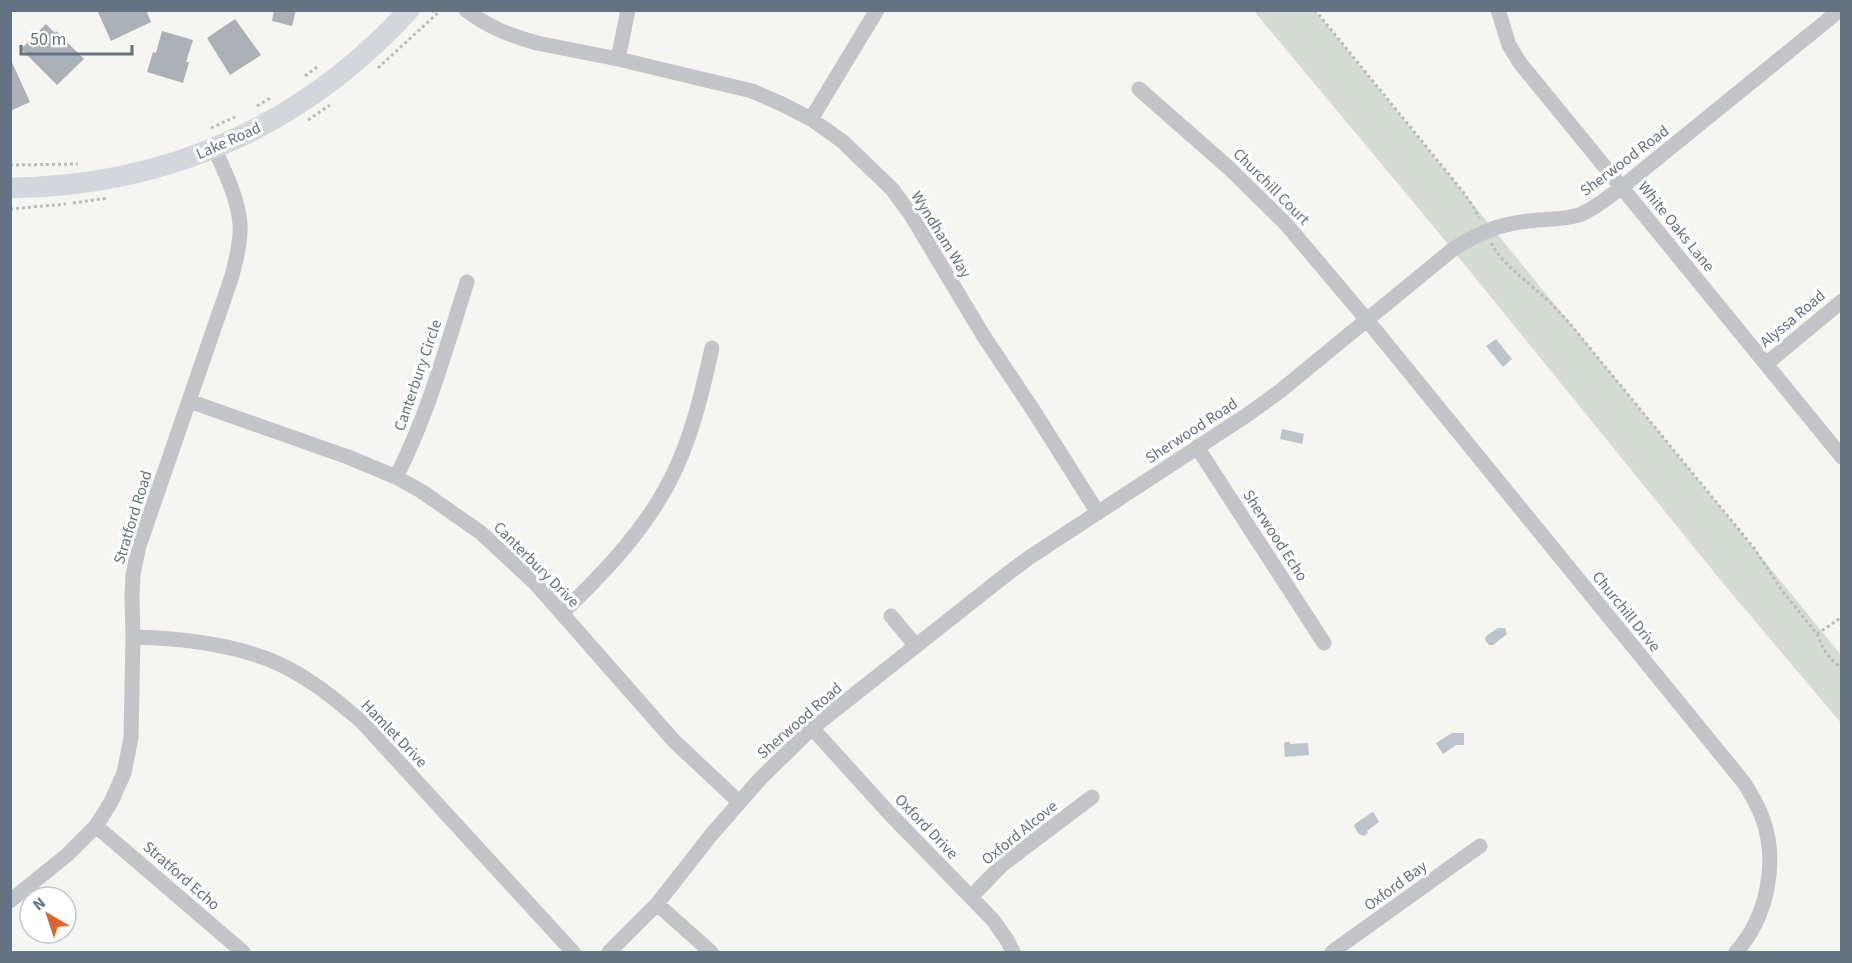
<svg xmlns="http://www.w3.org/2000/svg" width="1852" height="963" font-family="'Source Sans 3',sans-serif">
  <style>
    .green { fill: #d5dcd3 }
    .water { fill: #bcc5cb }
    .building { fill: #abb1b7 }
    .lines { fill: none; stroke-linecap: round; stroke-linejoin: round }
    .path { stroke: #babcbe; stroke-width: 3; stroke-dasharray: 3 3; stroke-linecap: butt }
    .street { stroke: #c3c5c9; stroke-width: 15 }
    .secondary { stroke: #d4d8dc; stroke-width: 21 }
    .labels { text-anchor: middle; stroke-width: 6; stroke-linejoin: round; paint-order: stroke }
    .street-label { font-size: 16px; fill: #657282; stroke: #fff }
  </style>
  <rect width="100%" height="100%" fill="#f5f5f1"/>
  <path class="green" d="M1254,11H1315L1841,655V723L1723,583L1434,227Z"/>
  <path class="water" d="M1496,339L1512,359L1503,367L1486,346Z
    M1282,429L1304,434L1302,444L1280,439Z
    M1498,628H1505L1507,634L1493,645H1489L1485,640L1486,636Z
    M1452,733H1464V745H1456L1443,754L1436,743Z
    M1285,742H1290V744L1308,743L1309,755L1285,757L1284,745Z
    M1372,812L1374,813L1379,822L1367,831L1368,833L1364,836L1359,834L1354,826L1355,824Z"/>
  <path class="building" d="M97,10H146L151,22L111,41Z
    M274,10H296L292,26L272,21Z
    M235,19L261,55L230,75L207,38Z
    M46,24L55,33L56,31L84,59L57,85L21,49Z
    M162,31L193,40L186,62H189L183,83L147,72L153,52L156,53Z
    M10,58L30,102L10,111Z"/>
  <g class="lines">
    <path class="path" d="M432,10L437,15
      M1315,10L1464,193L1474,208L1479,218
      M378,68L441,10
      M305,76L317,67
      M257,106L272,97
      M308,120L330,105
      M211,128L235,117
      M10,165L78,164
      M73,203L108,198
      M10,209L66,204
      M1491,243C1503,264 1517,273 1535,289C1546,298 1556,309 1566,319L1754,548L1783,592L1817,634L1824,650L1831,659L1842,668
      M1817,634L1842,617"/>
    <path class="street" d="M466,10C490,28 509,35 537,43L618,59L752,91L782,104L811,119L842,141L892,189L911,215L983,335L1035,413L1098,513
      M1498,10L1509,45L1520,63L1842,457
      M618,59L628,10
      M1139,89L1229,168L1286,224L1367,320L1745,784C1751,795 1758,805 1762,817C1779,861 1767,918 1736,952
      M811,119L877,10
      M1766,364L1842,301
      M189,401L348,457L396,477L421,491L480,532L536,584L674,741L739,802
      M1197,447L1324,643
      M396,477C428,415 446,348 467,282
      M562,613C607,570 651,524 677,466C694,428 703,388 712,348
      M891,616L916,646
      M133,637C179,638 227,643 270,660C305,674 334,698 362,722L573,952
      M812,728L889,813L993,920L1007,940L1013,952
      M96,826L243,952
      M971,897L1002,865L1092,797
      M10,901L67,855L96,826L111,802L124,773L131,738L133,637L132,597L133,574L139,546L232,276C236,259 241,242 240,224C238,198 225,172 214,148
      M657,904L711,952
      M609,952L657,904L711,835L760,779L812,728L1007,574L1030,557L1247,415L1279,392L1452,250C1482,230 1503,223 1538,220C1551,219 1567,219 1579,215C1595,209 1608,197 1622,187L1840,10
      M1332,952L1480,846"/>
    <path class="secondary" d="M10,188C167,186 303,126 409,10"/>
  </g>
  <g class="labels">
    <g class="street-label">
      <text transform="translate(228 140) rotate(-24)" y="6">Lake Road</text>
      <text transform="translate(1624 160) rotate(-37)" y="6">Sherwood Road</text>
      <text transform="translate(1272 186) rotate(45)" y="6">Churchill Court</text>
      <text transform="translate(1677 226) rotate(51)" y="6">White Oaks Lane</text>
      <text transform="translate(942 234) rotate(58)" y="6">Wyndham Way</text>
      <text transform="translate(1792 318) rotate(-40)" y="6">Alyssa Road</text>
      <text transform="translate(417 375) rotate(-71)" y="6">Canterbury Circle</text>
      <text transform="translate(1191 430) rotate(-33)" y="6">Sherwood Road</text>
      <text transform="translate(132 517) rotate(-73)" y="6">Stratford Road</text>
      <text transform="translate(1276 535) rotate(57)" y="6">Sherwood Echo</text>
      <text transform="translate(537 564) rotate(45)" y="6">Canterbury Drive</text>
      <text transform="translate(1627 611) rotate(51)" y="6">Churchill Drive</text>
      <text transform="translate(799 720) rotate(-41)" y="6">Sherwood Road</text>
      <text transform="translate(395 733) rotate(46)" y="6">Hamlet Drive</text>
      <text transform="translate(927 826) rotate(46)" y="6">Oxford Drive</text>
      <text transform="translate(1019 832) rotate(-39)" y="6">Oxford Alcove</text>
      <text transform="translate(182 875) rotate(41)" y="6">Stratford Echo</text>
      <text transform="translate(1395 885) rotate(-36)" y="6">Oxford Bay</text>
    </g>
  </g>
  <rect width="1852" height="963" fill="none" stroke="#657282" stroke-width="24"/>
  <g transform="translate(48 915) rotate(321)"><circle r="28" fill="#ffffff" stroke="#c1c7cd" stroke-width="1.5"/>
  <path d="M0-4.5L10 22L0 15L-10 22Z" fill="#dd6329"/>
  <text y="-9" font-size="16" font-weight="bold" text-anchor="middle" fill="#657282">N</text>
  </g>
  <path d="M21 45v9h111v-9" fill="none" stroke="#657282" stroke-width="3"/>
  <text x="30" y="45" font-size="18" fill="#657282" stroke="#ffffff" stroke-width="4.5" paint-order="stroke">50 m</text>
</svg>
